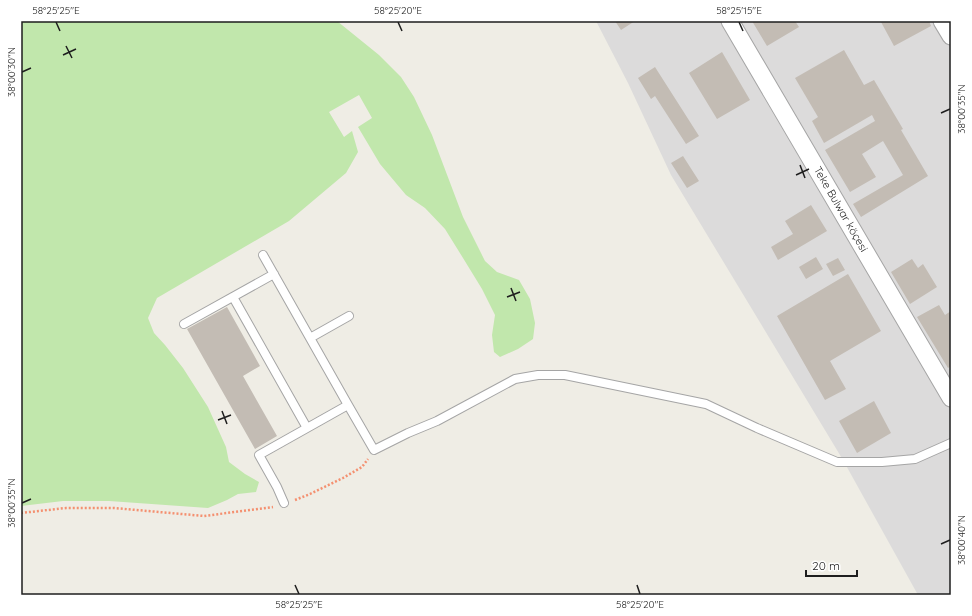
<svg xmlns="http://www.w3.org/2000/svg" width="972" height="616" font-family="Quicksand,sans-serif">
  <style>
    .residential { fill: #dcdbdb }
    .grass { fill: #c1e7ac }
    .building { fill: #c3bcb4 }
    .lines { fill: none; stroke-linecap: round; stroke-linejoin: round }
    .service-casing { stroke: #a5a5a5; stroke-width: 10 }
    .minor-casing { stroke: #a5a5a5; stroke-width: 19 }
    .path { stroke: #f49070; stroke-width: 2.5; stroke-dasharray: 2 2; stroke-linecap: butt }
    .service { stroke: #fff; stroke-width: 8 }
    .minor { stroke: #fff; stroke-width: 17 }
    .ticks { fill: none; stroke: #1e1e1e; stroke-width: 1.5 }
    .labels { text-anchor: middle; stroke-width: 3.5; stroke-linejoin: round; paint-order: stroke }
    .street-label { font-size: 11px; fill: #1e1e1e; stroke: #fff }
    .neatline { fill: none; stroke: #1e1e1e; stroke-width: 1.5 }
    .ticks-label { font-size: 10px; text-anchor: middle; fill: #1e1e1e }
  </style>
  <rect width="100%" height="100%" fill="#efede5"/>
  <path class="residential" d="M596,21H951V595H918L843,460L671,175L628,83Z"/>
  <path class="grass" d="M21,21H337L379,55L401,77L414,97L432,135L463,217L485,261L497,272L519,280L530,299L535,323L533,339L518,349L500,357L494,352L492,335L495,315L482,289L463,258L445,229L425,208L406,195L380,164L358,127L372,118L359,95L329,112L344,137L352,131L358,152L346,173L289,221L157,298L148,318L154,333L165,345L183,368L208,407L226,447L229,462L245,474L259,482L256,492L238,494L227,500L208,508L109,501H63L21,506Z"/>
  <path class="building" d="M615,21H635L621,30Z
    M752,21H795L799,27L767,46Z
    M882,21H929L931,26L894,46L881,22Z
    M844,50L864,85L874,80L903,129L901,130L928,176L861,217L853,204L903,175L883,141L862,154L876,177L850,192L825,150L875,121L872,115L824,143L812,121L818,117L795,78Z
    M722,52L750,100L717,119L689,73Z
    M655,67L699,136L686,144L655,96L651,99L638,78Z
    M683,156L699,181L687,188L671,163Z
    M811,205L827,231L778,260L771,247L793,234L785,221Z
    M816,257L823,269L806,279L799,267Z
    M838,258L845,270L833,276L826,264Z
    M912,259L918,268L923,264L937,287L910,304L891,272Z
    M848,274L881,331L830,361L846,389L825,400L777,316Z
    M939,305L945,315L951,311V366L948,368L917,317Z
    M227,307L260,366L243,376L277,436L255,449L187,329Z
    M874,401L891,433L857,453L839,421Z"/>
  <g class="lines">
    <defs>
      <path id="service" d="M263,255L348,405L374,450L408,433L437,421L515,379L538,375H565L706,404L757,428L837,462H882L915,459L951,443
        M233,297L307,428
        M184,324L274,274
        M310,338L349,316
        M284,503L277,487L259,455L348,405"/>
      <path id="minor" d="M730,21L951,398
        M942,21L951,36"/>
    </defs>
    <use href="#service" class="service-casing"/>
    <use href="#minor" class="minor-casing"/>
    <path class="path" d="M295,500L310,494L343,478L362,467L368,459
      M21,513L66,508H114L204,516L273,507"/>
    <use href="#service" class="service"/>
    <use href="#minor" class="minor"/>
  </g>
  <path class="ticks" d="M56,22L60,31M398,22L402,31M739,22L743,31M66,46L72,58M63,55L76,49M22,72L31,68M941,113L950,109M800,165L805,178M796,175L809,169M511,288L516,301M507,297L520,292M222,411L227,424M218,420L231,415M22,503L31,499M941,544L950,540M295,585L299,594M637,585L640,594"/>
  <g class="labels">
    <g class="street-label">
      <text transform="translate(841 209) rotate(60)" y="4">Teke Bulwar köçesi</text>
    </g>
  </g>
  <rect width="972" height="616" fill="none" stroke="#ffffff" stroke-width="44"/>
  <path d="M806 570v6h51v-6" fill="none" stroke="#1e1e1e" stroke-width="2"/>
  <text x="812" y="570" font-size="12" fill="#1e1e1e" stroke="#ffffff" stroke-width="3" paint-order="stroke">20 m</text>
  <rect x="22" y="22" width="928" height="572" class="neatline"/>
  <g class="ticks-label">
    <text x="56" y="14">58°25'25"E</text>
    <text x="398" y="14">58°25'20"E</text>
    <text x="739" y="14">58°25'15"E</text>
    <text transform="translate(11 72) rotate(-90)" y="4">38°00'30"N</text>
    <text transform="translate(961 109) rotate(-90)" y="4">38°00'35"N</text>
    <text transform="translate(11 503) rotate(-90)" y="4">38°00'35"N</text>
    <text transform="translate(961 540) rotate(-90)" y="4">38°00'40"N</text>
    <text x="299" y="608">58°25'25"E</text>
    <text x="640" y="608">58°25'20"E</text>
  </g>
</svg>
